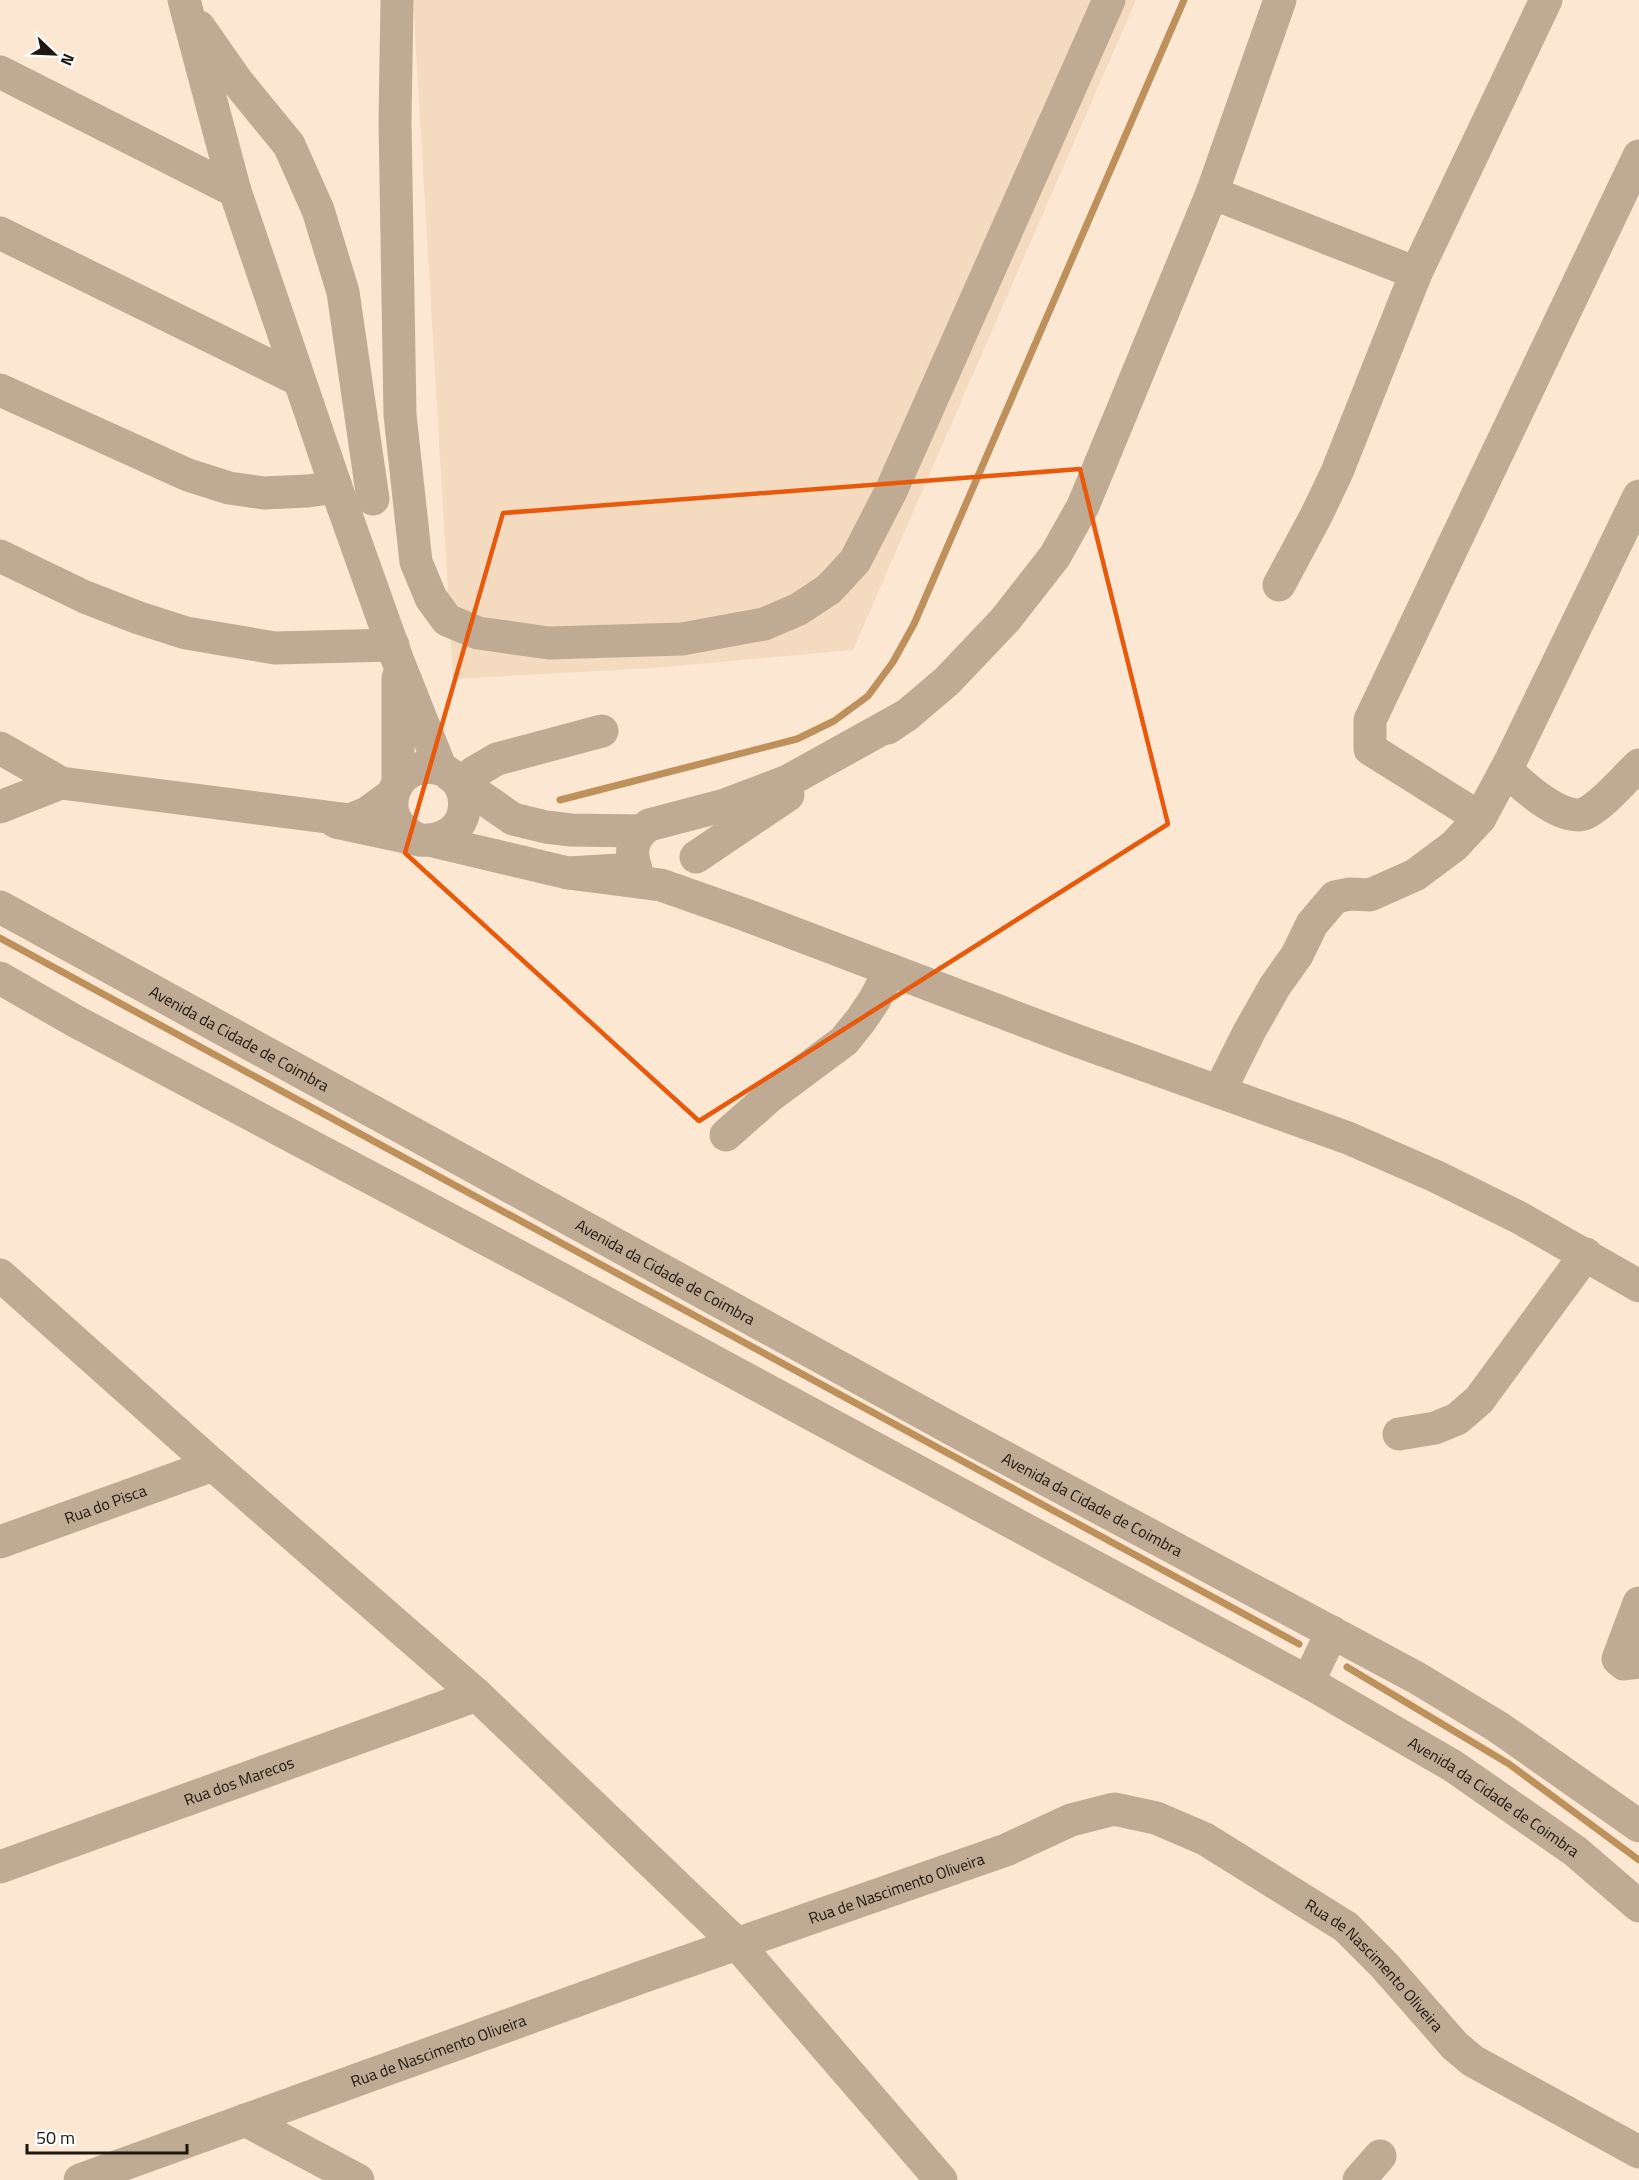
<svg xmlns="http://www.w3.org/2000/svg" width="1639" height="2180" font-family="'Titillium Web',sans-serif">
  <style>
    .built { fill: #f4dbbf }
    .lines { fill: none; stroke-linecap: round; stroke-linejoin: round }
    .stream { stroke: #be915c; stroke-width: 7 }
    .minor { stroke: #bfab94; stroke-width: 33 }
    .marked { fill: none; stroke: #e8590c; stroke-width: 4.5; stroke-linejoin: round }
    .labels { text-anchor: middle; stroke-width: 5; stroke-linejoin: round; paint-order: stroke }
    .street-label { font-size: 16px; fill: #1e170f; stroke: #fff }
  </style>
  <rect width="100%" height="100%" fill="#fce8d2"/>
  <path class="built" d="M413,0H1136L853,650L655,668L453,679Z"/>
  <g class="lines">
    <path class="stream" d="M560,800L797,739L834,721L868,696L893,662L914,624L1184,0
      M0,938L1299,1644
      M1347,1667L1509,1764L1639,1860"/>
    <g class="minor">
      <path d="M184,0L235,191L336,487L398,661L441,769"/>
      <path d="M397,0L395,121L400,415L416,562L431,598L447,620L478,633L549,643L682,639L764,624L799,609L829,589L855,561L891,491L1109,0"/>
      <path d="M199,27L236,80L289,145L318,210L343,292L373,499"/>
      <path d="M0,72L235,191"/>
      <path d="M1212,193L1416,273"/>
      <path d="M0,233L299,380"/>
      <path d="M0,390L188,475L229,488L264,493L308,491L336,487"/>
      <path d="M0,556L85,597L139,618L186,633L275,648L393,645"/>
      <path d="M1279,585L1316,516L1337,472L1416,273L1546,0"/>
      <path d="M907,715L788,781L725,805L649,825C633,836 629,850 636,869L568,873L661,885L746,915L1075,1040L1348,1138L1435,1176L1520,1218L1639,1286"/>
      <path d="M888,728L907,715L947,681L1005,620L1055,556L1083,506L1212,193L1280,0"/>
      <path d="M0,748L61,783L350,820L367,813L393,794"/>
      <path d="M1506,770C1521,784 1563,824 1586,813C1604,804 1625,778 1639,765"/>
      <path d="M451,776L513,819L546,827L571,830L641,831"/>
      <path d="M398,782V678"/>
      <path d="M464,785L473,773L497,759L602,731"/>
      <path d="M0,807L61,783"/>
      <path d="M1480,818L1370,749V720L1639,156"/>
      <path d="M336,822L420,840C483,844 475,760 422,768C412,769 402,776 397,785C384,809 397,831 420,840"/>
      <path d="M433,841L568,873"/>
      <path d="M696,857L788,795"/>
      <path id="s1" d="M0,907L963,1435L1417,1678L1498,1727L1639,1826"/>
      <path id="s2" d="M0,978L75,1021L550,1273L1308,1682L1453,1766L1575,1851L1639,1906"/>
      <path d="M1219,1092L1249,1032L1275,986L1297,955L1312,924L1335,897L1350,894L1370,895L1415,875L1454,846L1480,818L1511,760L1639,496"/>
      <path d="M726,1135L770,1096L844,1041L861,1020L875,999L890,970"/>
      <path d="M0,1275L213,1465L477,1695L738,1945L941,2180"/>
      <path d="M1399,1434L1435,1428L1457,1419L1479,1400L1586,1254"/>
      <path id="s3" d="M0,1542L213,1465"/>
      <path d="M1639,1603L1618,1659L1624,1664L1639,1662"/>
      <path d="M1308,1682L1332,1632"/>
      <path id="s4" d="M0,1867L477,1695"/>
      <path d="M245,2120L358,2180"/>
      <path id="s5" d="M80,2180L639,1978L1006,1850L1071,1820L1114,1809L1156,1818L1205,1839L1346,1927L1384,1965L1455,2046L1473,2061L1639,2152"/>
      <path d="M1359,2180L1380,2156"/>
    </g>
  </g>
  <path class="marked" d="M1080,469L1168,824L699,1121L405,853L503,513Z"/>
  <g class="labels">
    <g class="street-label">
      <text dy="6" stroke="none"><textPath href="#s1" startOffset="273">Avenida da Cidade de Coimbra</textPath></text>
      <text dy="6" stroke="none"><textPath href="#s1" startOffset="759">Avenida da Cidade de Coimbra</textPath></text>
      <text dy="6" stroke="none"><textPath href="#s3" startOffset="112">Rua do Pisca</textPath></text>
      <text dy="6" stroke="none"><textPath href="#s1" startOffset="1245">Avenida da Cidade de Coimbra</textPath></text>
      <text dy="6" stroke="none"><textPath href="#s4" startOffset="254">Rua dos Marecos</textPath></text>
      <text dy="6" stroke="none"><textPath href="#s2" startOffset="1704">Avenida da Cidade de Coimbra</textPath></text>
      <text dy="6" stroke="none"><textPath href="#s5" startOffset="867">Rua de Nascimento Oliveira</textPath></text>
      <text dy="6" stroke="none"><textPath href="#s5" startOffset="1408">Rua de Nascimento Oliveira</textPath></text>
      <text dy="6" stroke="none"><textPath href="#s5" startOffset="381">Rua de Nascimento Oliveira</textPath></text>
    </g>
  </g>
  <g transform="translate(54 54) rotate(113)" stroke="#ffffff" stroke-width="4.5" paint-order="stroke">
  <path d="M0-4.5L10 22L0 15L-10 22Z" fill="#1e170f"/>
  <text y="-9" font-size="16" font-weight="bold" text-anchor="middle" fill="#1e170f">N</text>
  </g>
  <path d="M27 2144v9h160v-9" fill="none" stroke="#1e170f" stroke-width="3"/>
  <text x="36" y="2144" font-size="18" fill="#1e170f" stroke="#ffffff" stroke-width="4.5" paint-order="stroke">50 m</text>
</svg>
